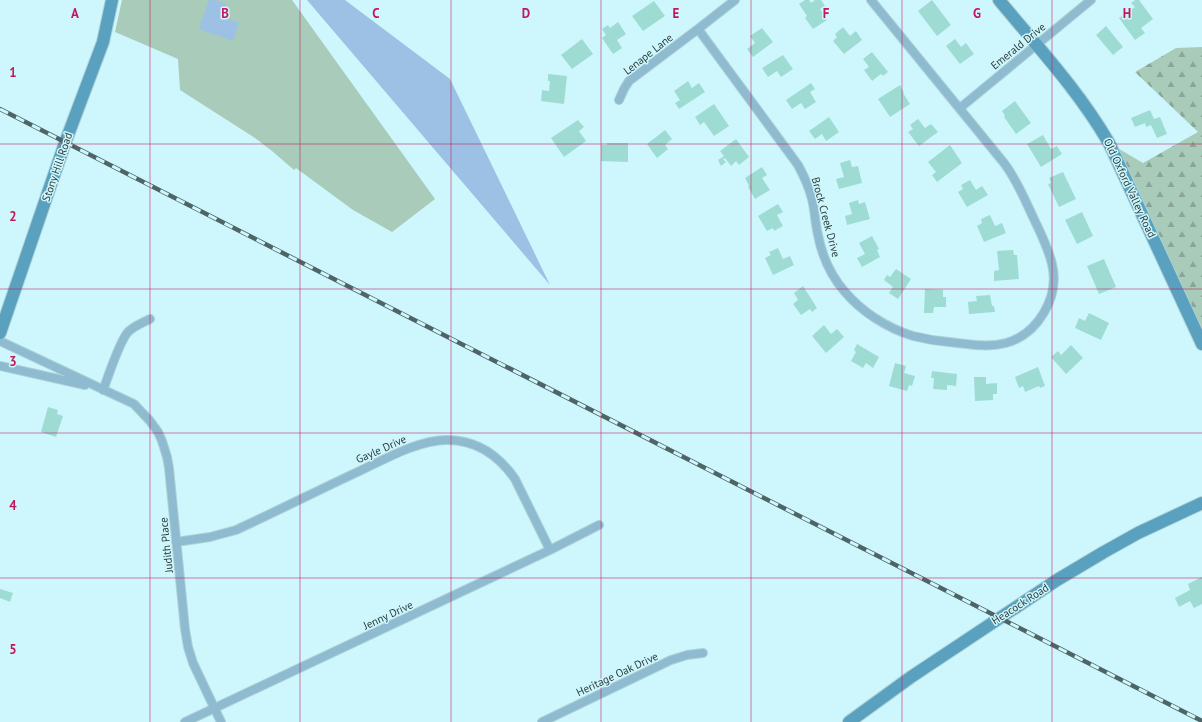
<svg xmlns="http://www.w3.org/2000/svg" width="1202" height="722" font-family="'PT Sans',sans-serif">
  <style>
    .green { fill: #a9cbba }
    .forest { fill: url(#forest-firs) }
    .water { fill: #9cc1e5 }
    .building { fill: #9edcd3 }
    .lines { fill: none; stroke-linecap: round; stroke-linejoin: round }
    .street-casing { stroke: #add2d7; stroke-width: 10 }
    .secondary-casing { stroke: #add2d7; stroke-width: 14 }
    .street { stroke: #8ebbcf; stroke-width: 8 }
    .secondary { stroke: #59a1bf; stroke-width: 12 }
    .rail-casing { stroke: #4e6467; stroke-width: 4.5 }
    .rail { stroke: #cef7fd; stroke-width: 3; stroke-dasharray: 9; stroke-linecap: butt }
    .grid { fill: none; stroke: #c2185b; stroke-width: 1; stroke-opacity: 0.55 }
    .labels { text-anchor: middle; stroke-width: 3; stroke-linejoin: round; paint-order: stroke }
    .street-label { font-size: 11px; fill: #2b3c3e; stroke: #cef7fd }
    .grid-label { font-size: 13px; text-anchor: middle; font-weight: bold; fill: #c2185b; stroke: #cef7fd; stroke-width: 3; stroke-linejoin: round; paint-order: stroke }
  </style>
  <defs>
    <pattern id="forest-firs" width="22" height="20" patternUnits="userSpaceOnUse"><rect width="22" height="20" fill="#a9cbba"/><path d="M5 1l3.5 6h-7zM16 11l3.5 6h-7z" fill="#8aa699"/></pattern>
  </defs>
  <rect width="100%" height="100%" fill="#cef7fd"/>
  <path class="green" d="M122,0H292L435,199L392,232L353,210L296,168L294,170L272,151L255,138L180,90L178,59L115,32Z"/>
  <path class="forest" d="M1202,47V344L1109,143L1143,163L1198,132L1135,72L1176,48Z"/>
  <path class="water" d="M209,0H215L226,4L222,17L239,23L233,41L199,29Z
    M307,0H345L450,79L550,285Z"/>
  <path class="building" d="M805,0H809L811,3L815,0H821L825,6L820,9L827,20L813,29L805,18L807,16L799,4Z
    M932,0L951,25L937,36L918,11Z
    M1135,0H1139L1153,19L1141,28L1145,33L1135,40L1119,18L1135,7L1131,3Z
    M654,1L665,16L643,31L632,16Z
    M618,22L626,34L617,40L622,48L613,54L602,38L606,35L602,29L608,25L610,28Z
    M1106,26L1123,47L1113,55L1096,35Z
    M843,27L850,36L856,31L862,40L844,54L833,41L837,37L835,34Z
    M762,28L773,42L753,57L747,49L755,43L750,36Z
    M582,39L593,54L572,69L561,55Z
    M955,39L961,47L966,43L974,54L960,64L946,46Z
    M872,52L888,72L883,76L881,74L872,81L864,70L869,67L863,59Z
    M783,55L793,69L781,77L777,71L768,77L762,68Z
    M548,74L567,76L564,104L541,101L542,90L549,91L550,81H548Z
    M688,81L692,88L699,83L705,92L679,109L675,103L680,100L674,91Z
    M811,83L815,89L810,92L816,102L805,109L801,103L792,109L786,100Z
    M900,85L904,93H903L910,104L890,117L878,99Z
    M1015,101L1031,123L1016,134L1004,117L1005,116L1002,111Z
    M714,104L729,126L714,136L704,122L700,125L695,117Z
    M1150,110L1154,119L1160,117L1167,134L1157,138L1151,125L1146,127L1145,123L1135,127L1131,118Z
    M829,117L839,132L826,141L822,134L815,139L809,131Z
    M918,119L925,128L931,124L938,132L919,146L908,132L913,129L910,125Z
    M578,120L584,127L579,131L586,141L564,157L551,138Z
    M665,130L672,139L665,145L668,149L657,158L647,144Z
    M1043,135L1051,149L1057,146L1062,154L1041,167L1027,144Z
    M736,139L749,157L739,165L736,161L731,166L725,158L723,159L726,162L721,166L718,160L724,156L720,151Z
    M607,143H628V162L601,161V145H607Z
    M950,145L962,163L937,182L932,175L936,172L928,162Z
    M850,160L852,167L858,166L862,183L839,189L836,179L844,177L840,163Z
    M762,167L767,175L762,178L770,190L755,199L748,187L749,186L745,178Z
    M1063,172L1076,199L1059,207L1048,184L1051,183L1049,178Z
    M970,180L976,190L982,186L988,195L967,207L958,192L963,189L961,185Z
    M858,200L859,204L865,202L870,219L847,225L845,216L852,214L849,203Z
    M778,204L783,212L777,215L783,226L774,231L773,228L767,231L758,216Z
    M1082,212L1093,236L1077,244L1065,220Z
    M990,215L995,226L1002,223L1006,233L984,242L977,226L982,223L981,219Z
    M872,236L879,249L877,250L880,257L862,267L857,258L865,254L859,243Z
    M778,248L783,259L790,256L794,265L773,275L765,258L771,255L769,252Z
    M1013,250L1014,255H1017L1019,279L994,281V271L999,270L997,251Z
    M1104,259L1116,287L1099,294L1087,266Z
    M896,269L911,279L898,299L889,293L893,287L884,280L887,275L890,277Z
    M803,286L817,308L812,312L810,309L801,315L793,304L798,300L794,293Z
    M925,289L943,290V297H946V307H934L933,313H924Z
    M990,295L992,306H994L995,312L969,314L968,302L977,301L976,296Z
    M1089,313L1109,323L1101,340L1075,328L1079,318L1085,321Z
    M824,325L831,334L837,329L844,337L826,353L812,336Z
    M857,344L879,357L873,368L866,363L863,368L851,361L856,352L854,350Z
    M1071,345L1083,358L1066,374L1051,357L1058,351L1061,355Z
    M895,363L906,366L904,373L915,376L912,386L909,385L907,391L889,386Z
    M1038,367L1045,386L1040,388L1039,386L1025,392L1023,386L1019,388L1015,377Z
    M932,371L957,374L956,386L947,385V390L933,389L934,378H931Z
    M974,377H986V384L997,383V394H993V400L975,401Z
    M48,407L58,410L57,414L63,416L56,437L41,432Z
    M1202,577V604L1194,608L1190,601L1179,607L1175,598L1190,590L1188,584Z
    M0,589L13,593L10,602L0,598Z"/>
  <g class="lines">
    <defs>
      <path id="street" d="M698,29L798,165C804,176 809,187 812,199C815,211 815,223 818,235C822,256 831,276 845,292C862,312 887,328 913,336C925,339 937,341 949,342C968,344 987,348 1006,343C1038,334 1060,297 1052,264C1048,247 1040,232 1033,217C1024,198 1017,180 1004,163L871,0
        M619,100L624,89L629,81L698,29L735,0
        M960,108L1091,0
        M0,341L134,404L150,421L158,432L162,441L167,457L169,468L185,629L188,647L193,663L221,722
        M0,366L85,385
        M103,390C109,375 119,342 128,332C134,326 142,323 150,319
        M176,542L210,537L236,530C275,512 313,493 351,475C380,462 416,440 447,440C477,440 499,456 515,479L550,550
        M185,722L550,550L599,525
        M542,722L671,660L687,655L703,653"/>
      <path id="secondary" d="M999,0C1037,46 1079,91 1109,143L1202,344
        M0,333L65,143L103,42L112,0
        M849,722L911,677L1057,580L1104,552L1138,533L1202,503"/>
    </defs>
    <use href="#street" class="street-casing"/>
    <use href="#secondary" class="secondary-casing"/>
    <use href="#street" class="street"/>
    <use href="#secondary" class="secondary"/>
    <defs>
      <path id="rail" d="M0,109L1202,721"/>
    </defs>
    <use href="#rail" class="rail-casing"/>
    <use href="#rail" class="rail"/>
  </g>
  <path class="grid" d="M150,0V722M300,0V722M451,0V722M601,0V722M751,0V722M902,0V722M1052,0V722M0,144H1202M0,289H1202M0,433H1202M0,578H1202"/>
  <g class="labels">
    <g class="street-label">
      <text transform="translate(1018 46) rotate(-39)" y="4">Emerald Drive</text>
      <text transform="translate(648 54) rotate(-38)" y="4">Lenape Lane</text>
      <text transform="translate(57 167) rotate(-71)" y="4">Stony Hill Road</text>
      <text transform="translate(1130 188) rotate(65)" y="4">Old Oxford Valley Road</text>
      <text transform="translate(826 217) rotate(75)" y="4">Brock Creek Drive</text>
      <text transform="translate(381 449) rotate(-24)" y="4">Gayle Drive</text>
      <text transform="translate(166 545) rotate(-96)" y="4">Judith Place</text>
      <text transform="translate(1020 604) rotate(-33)" y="4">Heacock Road</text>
      <text transform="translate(388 615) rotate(-25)" y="4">Jenny Drive</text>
      <text transform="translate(617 674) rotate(-25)" y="4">Heritage Oak Drive</text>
    </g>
  </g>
  <g class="grid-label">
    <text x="75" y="18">A</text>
    <text x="225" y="18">B</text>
    <text x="376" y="18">C</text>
    <text x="526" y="18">D</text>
    <text x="676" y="18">E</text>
    <text x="826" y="18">F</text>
    <text x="977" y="18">G</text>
    <text x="1127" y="18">H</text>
    <text x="13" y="77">1</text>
    <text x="13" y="221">2</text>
    <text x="13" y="366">3</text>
    <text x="13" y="510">4</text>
    <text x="13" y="654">5</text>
  </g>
</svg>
